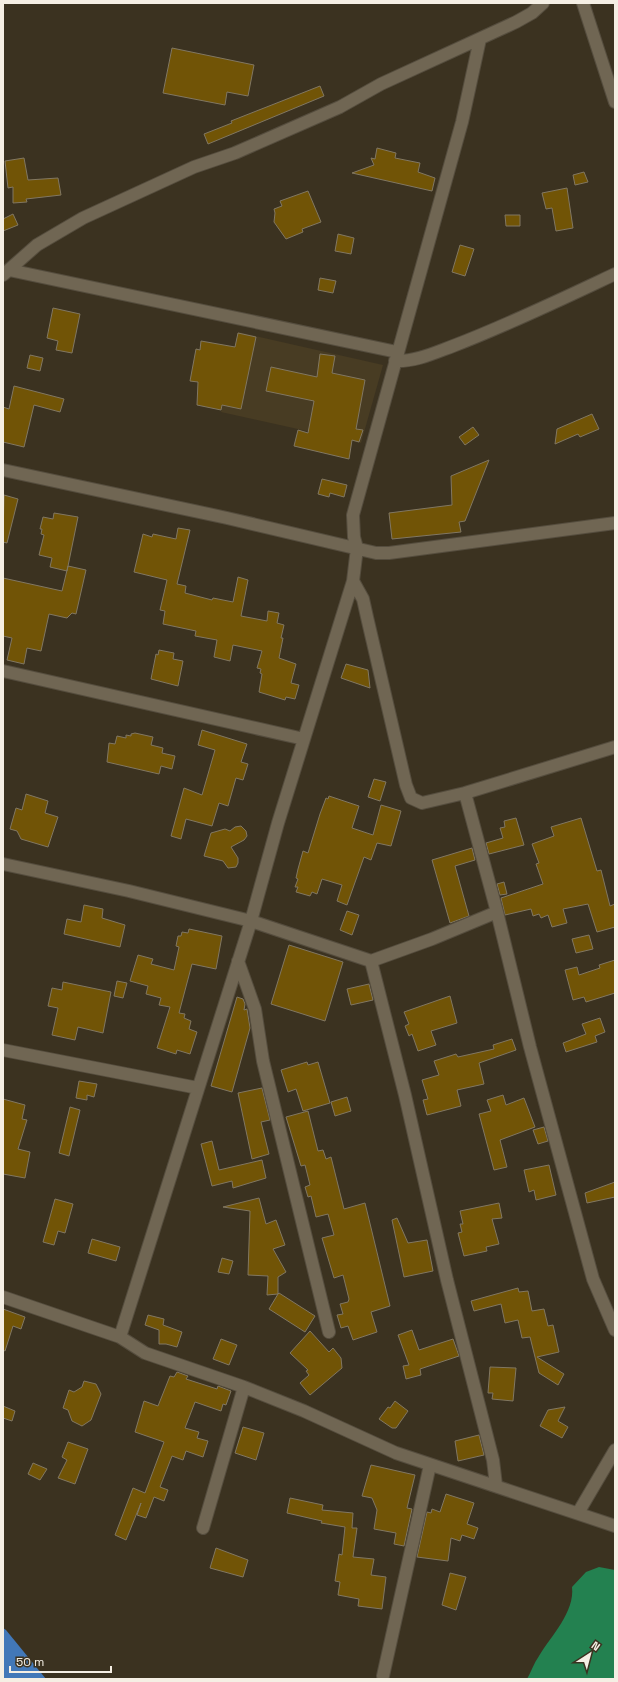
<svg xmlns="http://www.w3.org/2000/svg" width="618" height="1682" font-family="'Space Grotesk',sans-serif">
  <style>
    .built { fill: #483c23 }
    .forest { fill: #238150 }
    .water { fill: #4278b8 }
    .building { fill: #715406; stroke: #817762 }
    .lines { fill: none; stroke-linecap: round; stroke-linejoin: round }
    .minor-casing { stroke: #554d3e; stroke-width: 14 }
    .minor { stroke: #706653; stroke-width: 12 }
  </style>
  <rect width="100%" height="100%" fill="#3b3220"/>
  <path class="built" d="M238,332L383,365L361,443L221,412Z"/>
  <path class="forest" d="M599,1567L615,1570V1679H527C531,1672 534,1663 539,1656C551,1636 575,1612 572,1587L586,1572Z"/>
  <path class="water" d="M3,1628L6,1630L46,1679H3Z"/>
  <path class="building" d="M172,48L254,65L248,96L227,92L225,105L163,93Z
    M320,86L324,96L208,144L204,134L232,123L231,121Z
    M377,148L396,153L395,158L420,163L418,172L435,178L432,191L352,173L374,165L371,158L375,159Z
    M24,158L28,180L58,178L61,195L26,199L27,202L13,203V187L8,188L5,161Z
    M584,172L588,182L575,185L573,175Z
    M567,188L573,228L556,231L552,208L546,209L542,193Z
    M308,191L321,222L302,229L303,232L286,239L274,222L275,213L274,209L282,206L280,201Z
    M13,214L18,225L3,231V219Z
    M505,215H520V226H506Z
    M338,234L354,238L351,254L335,251Z
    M460,245L474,249L465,276L452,272Z
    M320,278L336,281L333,293L318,290Z
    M53,308L80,314L72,353L56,350L58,341L47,338Z
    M238,333L256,337L241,409L222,405L221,410L197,405L198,382L190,381L196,349L200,350L201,341L235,347Z
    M320,354L335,356L332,373L365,380L356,429L363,430L359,442L352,440L349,459L294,446L298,430L308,433L314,401L266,391L271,367L317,377Z
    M30,355L43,358L40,371L27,368Z
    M14,386L64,399L60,412L34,405L24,447L3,442V407L9,409Z
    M592,414L599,429L580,437L578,434L555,444L557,429Z
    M473,427L479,435L465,445L459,437Z
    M489,460L465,521L459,522L461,532L392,539L389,513L452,505L451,476Z
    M322,479L347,485L344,497L330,493L329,497L318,494Z
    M4,495L18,499L7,543L3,542Z
    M54,513L78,517L67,571L50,567L52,558L39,555L44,535L41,534L42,529H40L43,517L53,519Z
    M178,528L190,530L177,584L186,586L185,593L212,600L213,598L233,602L238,577L248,580L241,616L267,621L268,611L279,613L277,623L284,625L281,638H283L279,658L296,664L291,683L299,685L295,699L286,697L285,700L259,692L262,674L260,673L261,669L257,668L262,651L233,645L230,661L214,657L217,640L195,636L196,631L163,624L165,611L160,610L167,580L134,572L143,534L152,537L153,534L176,539Z
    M68,566L86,570L76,614L72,613L67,618L49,614L41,651L27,648L24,664L7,660L12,638L3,636V578L62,591Z
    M159,650L174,653L173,659L183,661L178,686L151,679L156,654L158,655Z
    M346,664L368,670L370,688L341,678Z
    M202,730L247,744L241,762L248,764L243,780L236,778L228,806L219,803L212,826L186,819L181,839L171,836L184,788L202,795L215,750L198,745Z
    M135,733L153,737L151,745L163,748L162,753L175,756L172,769L161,766L159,774L107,762L109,743L115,744L117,736L126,738V735L131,736V734Z
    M374,779L386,782L380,801L368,797Z
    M26,794L48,801L45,813L58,817L48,847L21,839L17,831L10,829L16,808L22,810Z
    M329,796L359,806L352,828L373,835L381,805L401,811L391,846L377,843L371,860L364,857L347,905L337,901L342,885L322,879L317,894L312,892L310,896L296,892L298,887H295L298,879L296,878L298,869L303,851L308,853L320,814L326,798L328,799Z
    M516,818L524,845L489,854L486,843L503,838L500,828L505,827L504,821Z
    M581,818L597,871L601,870L610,906L615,904V927L597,932L588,904L563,909L567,923L552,927L548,915L541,918L539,914L533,916L531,909L505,915L501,898L543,884L536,864L539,863L532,844L554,836L551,827Z
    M241,826L246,831L247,836L244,840L231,847L238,858V863L236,867L228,868L223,861L204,856L211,833L225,829L230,831L235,827Z
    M472,848L475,860L455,866L469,916L450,923L432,860Z
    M504,882L507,894L500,895L497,884Z
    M84,905L103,909L102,918L125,925L120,947L64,934L67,919L81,922Z
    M347,911L359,915L352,935L340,930Z
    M189,929L222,936L216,969L192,964L179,1013L185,1014L184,1018L191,1021L189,1029L197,1032L190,1054L177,1050L176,1054L157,1048L170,1007L159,1005L161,998L146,994L148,986L130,981L138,955L153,959L151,964L174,970L179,947L176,946L178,936H181L182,932L188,933Z
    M589,935L593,949L576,953L572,939Z
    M289,945L343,962L325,1021L271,1004Z
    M615,960V993L586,1002L584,997L573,1000L565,970L577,967L579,975L600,968L599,965Z
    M117,981L127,983L123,998L114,996Z
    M63,982L111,992L103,1033L78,1027L75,1040L52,1035L58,1008L48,1006L52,988L62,990Z
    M369,984L373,1000L351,1005L347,989Z
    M450,996L457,1023L431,1031L436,1045L418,1051L412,1034L409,1036L405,1026L409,1024L404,1012Z
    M237,997L243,999L245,1004L244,1010L247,1009L250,1028L232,1092L211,1086Z
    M600,1018L605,1032L595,1036L597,1042L566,1052L563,1043L586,1034L582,1024Z
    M512,1039L516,1050L479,1063L484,1084L457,1090L461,1106L427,1115L423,1100L428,1099L422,1080L439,1075L434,1061L456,1054L458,1057L494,1049L493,1045Z
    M307,1062L308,1065L318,1062L330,1103L303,1111L296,1089L288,1092L281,1070Z
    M79,1081L97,1084L94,1097L87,1095V1100L76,1098Z
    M262,1088L270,1120L261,1122L269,1154L252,1159L238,1093Z
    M503,1095L506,1105L524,1098L535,1127L500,1140L507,1167L494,1170L479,1114L491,1111L487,1100Z
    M347,1097L351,1111L335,1116L331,1102Z
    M3,1099L25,1105L22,1119L27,1120L18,1149L30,1152L25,1178L3,1174Z
    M70,1107L80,1110L69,1156L59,1153Z
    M308,1111L318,1151L323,1150L326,1159L331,1157L344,1209L365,1203L390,1306L371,1312L377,1332L353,1340L348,1326L341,1328L337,1315L343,1314L340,1304L348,1302L349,1299L343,1275L334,1278L322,1238L334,1235L328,1214L316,1217L311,1196L308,1197L305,1187L310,1185L305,1165L301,1166L286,1117Z
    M544,1127L548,1141L538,1144L533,1130Z
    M212,1141L219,1170L262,1160L266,1178L233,1188L232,1181L212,1186L201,1144Z
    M549,1165L556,1195L536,1200L534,1190L529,1192L524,1170Z
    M615,1182V1197L587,1203L585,1193Z
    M259,1198L266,1224L276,1220L285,1245L273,1249L286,1272L278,1277V1294L279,1293L315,1316L305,1332L269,1309L278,1294L267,1295L268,1276L248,1275L250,1211L223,1207Z
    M55,1199L73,1204L65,1233L58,1231L54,1245L43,1242Z
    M499,1203L502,1218L492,1219L499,1244L486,1247L487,1251L464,1256L458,1233L462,1232L460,1224H463L460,1211Z
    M397,1218L408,1243L427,1240L433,1271L404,1277L392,1220Z
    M92,1239L120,1247L116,1261L88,1253Z
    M222,1258L233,1261L229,1274L218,1272Z
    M518,1288L519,1292L528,1291L532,1311L544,1309L548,1326L553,1325L559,1352L537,1357L564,1374L558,1385L539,1373L530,1337L522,1338L518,1320L505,1323L501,1304L474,1311L471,1301Z
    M3,1309L25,1317L21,1329L13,1326L5,1351L3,1350Z
    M148,1315L164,1319L163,1325L182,1332L177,1347L166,1344H159V1330L145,1325Z
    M412,1330L419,1350L453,1339L459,1356L420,1369L421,1375L406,1379L403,1366L409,1365L398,1335Z
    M310,1331L329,1352L333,1348L341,1358L342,1368L310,1395L300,1383L309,1375L306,1371L308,1370L290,1353Z
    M221,1339L237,1345L229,1365L213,1359Z
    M490,1367L516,1368L513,1401L492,1399L493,1393H488Z
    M177,1372L188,1376L186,1379L217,1389L218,1386L231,1391L226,1405L223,1404L221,1411L195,1402L185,1428L199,1432L197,1438L208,1441L203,1457L186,1451L183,1460L172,1456L160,1487L168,1490L164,1501L154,1497L146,1518L137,1515L141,1503L126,1540L115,1535L133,1488L145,1493L164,1442L135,1432L144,1401L158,1406L170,1376L174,1377Z
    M84,1381L96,1384L101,1394L91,1420L82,1426L72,1421L68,1410L63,1408L69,1390L74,1392L82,1387Z
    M395,1401L408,1411L396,1428H392L379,1419L388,1407L390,1408Z
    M3,1406L15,1411L12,1421L3,1418Z
    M565,1407L558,1421L568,1427L562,1438L540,1426L548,1410Z
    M243,1427L264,1433L256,1460L235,1453Z
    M479,1435L484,1455L458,1461L455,1441Z
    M68,1442L88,1449L75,1484L58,1478L67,1460L62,1457Z
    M33,1463L47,1469L40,1480L28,1474Z
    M371,1465L415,1475L407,1508L412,1509L404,1546L394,1544L396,1533L374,1529L377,1510L372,1498L362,1496Z
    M446,1494L474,1503L467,1524L478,1528L474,1539L462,1535L460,1541L451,1538L448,1561L417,1557L427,1512L431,1513L432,1509L440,1512Z
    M290,1498L323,1505L322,1510L353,1513L352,1528H357L353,1557L374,1559L371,1575L386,1577L382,1609L358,1606L359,1599L338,1595L340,1582L335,1581L339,1554L342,1555L345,1527L321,1523L322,1521L287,1513Z
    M216,1548L248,1560L243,1577L210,1568Z
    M450,1573L466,1577L456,1610L442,1605Z"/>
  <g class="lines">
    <defs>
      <path id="minor" d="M583,3L615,102
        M9,270L397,352
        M3,275L37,245L83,218L194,167L235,153L340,107L381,84L516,22L532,13L543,3
        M395,361C415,362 434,353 453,346C508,325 562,299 615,274
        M3,470L227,518L376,553H389L615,523
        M353,581L363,599L367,617L406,785L411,798L422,803L465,793L615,747
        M3,671L304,739
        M465,793L497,912L530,1047L593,1279L615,1330
        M3,864L129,891L251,921L371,961L432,939L497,912
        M238,961L255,1009L263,1061L329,1332
        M371,961L405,1095L447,1280L493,1460L496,1485
        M3,1050L198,1088
        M3,1297L120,1337L145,1353L244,1387L304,1411L396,1453L615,1526
        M120,1337L251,921L278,823L353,581L357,548L354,537L353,515L462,122L480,39
        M578,1513L615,1450
        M203,1528L244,1387
        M383,1676L430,1465"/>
    </defs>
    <use href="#minor" class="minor-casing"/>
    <use href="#minor" class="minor"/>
  </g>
  <rect width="618" height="1682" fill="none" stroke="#f5efe4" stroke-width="8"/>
  <g transform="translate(590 1654) rotate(36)" stroke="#3b3220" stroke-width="3" paint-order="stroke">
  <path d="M0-3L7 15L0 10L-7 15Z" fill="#f5efe4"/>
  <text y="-6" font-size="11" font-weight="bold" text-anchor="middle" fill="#f5efe4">N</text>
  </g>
  <path d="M10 1666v6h101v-6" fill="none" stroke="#f5efe4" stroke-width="2"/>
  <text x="16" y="1666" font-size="12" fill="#f5efe4" stroke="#3b3220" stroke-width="3" paint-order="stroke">50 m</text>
</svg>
